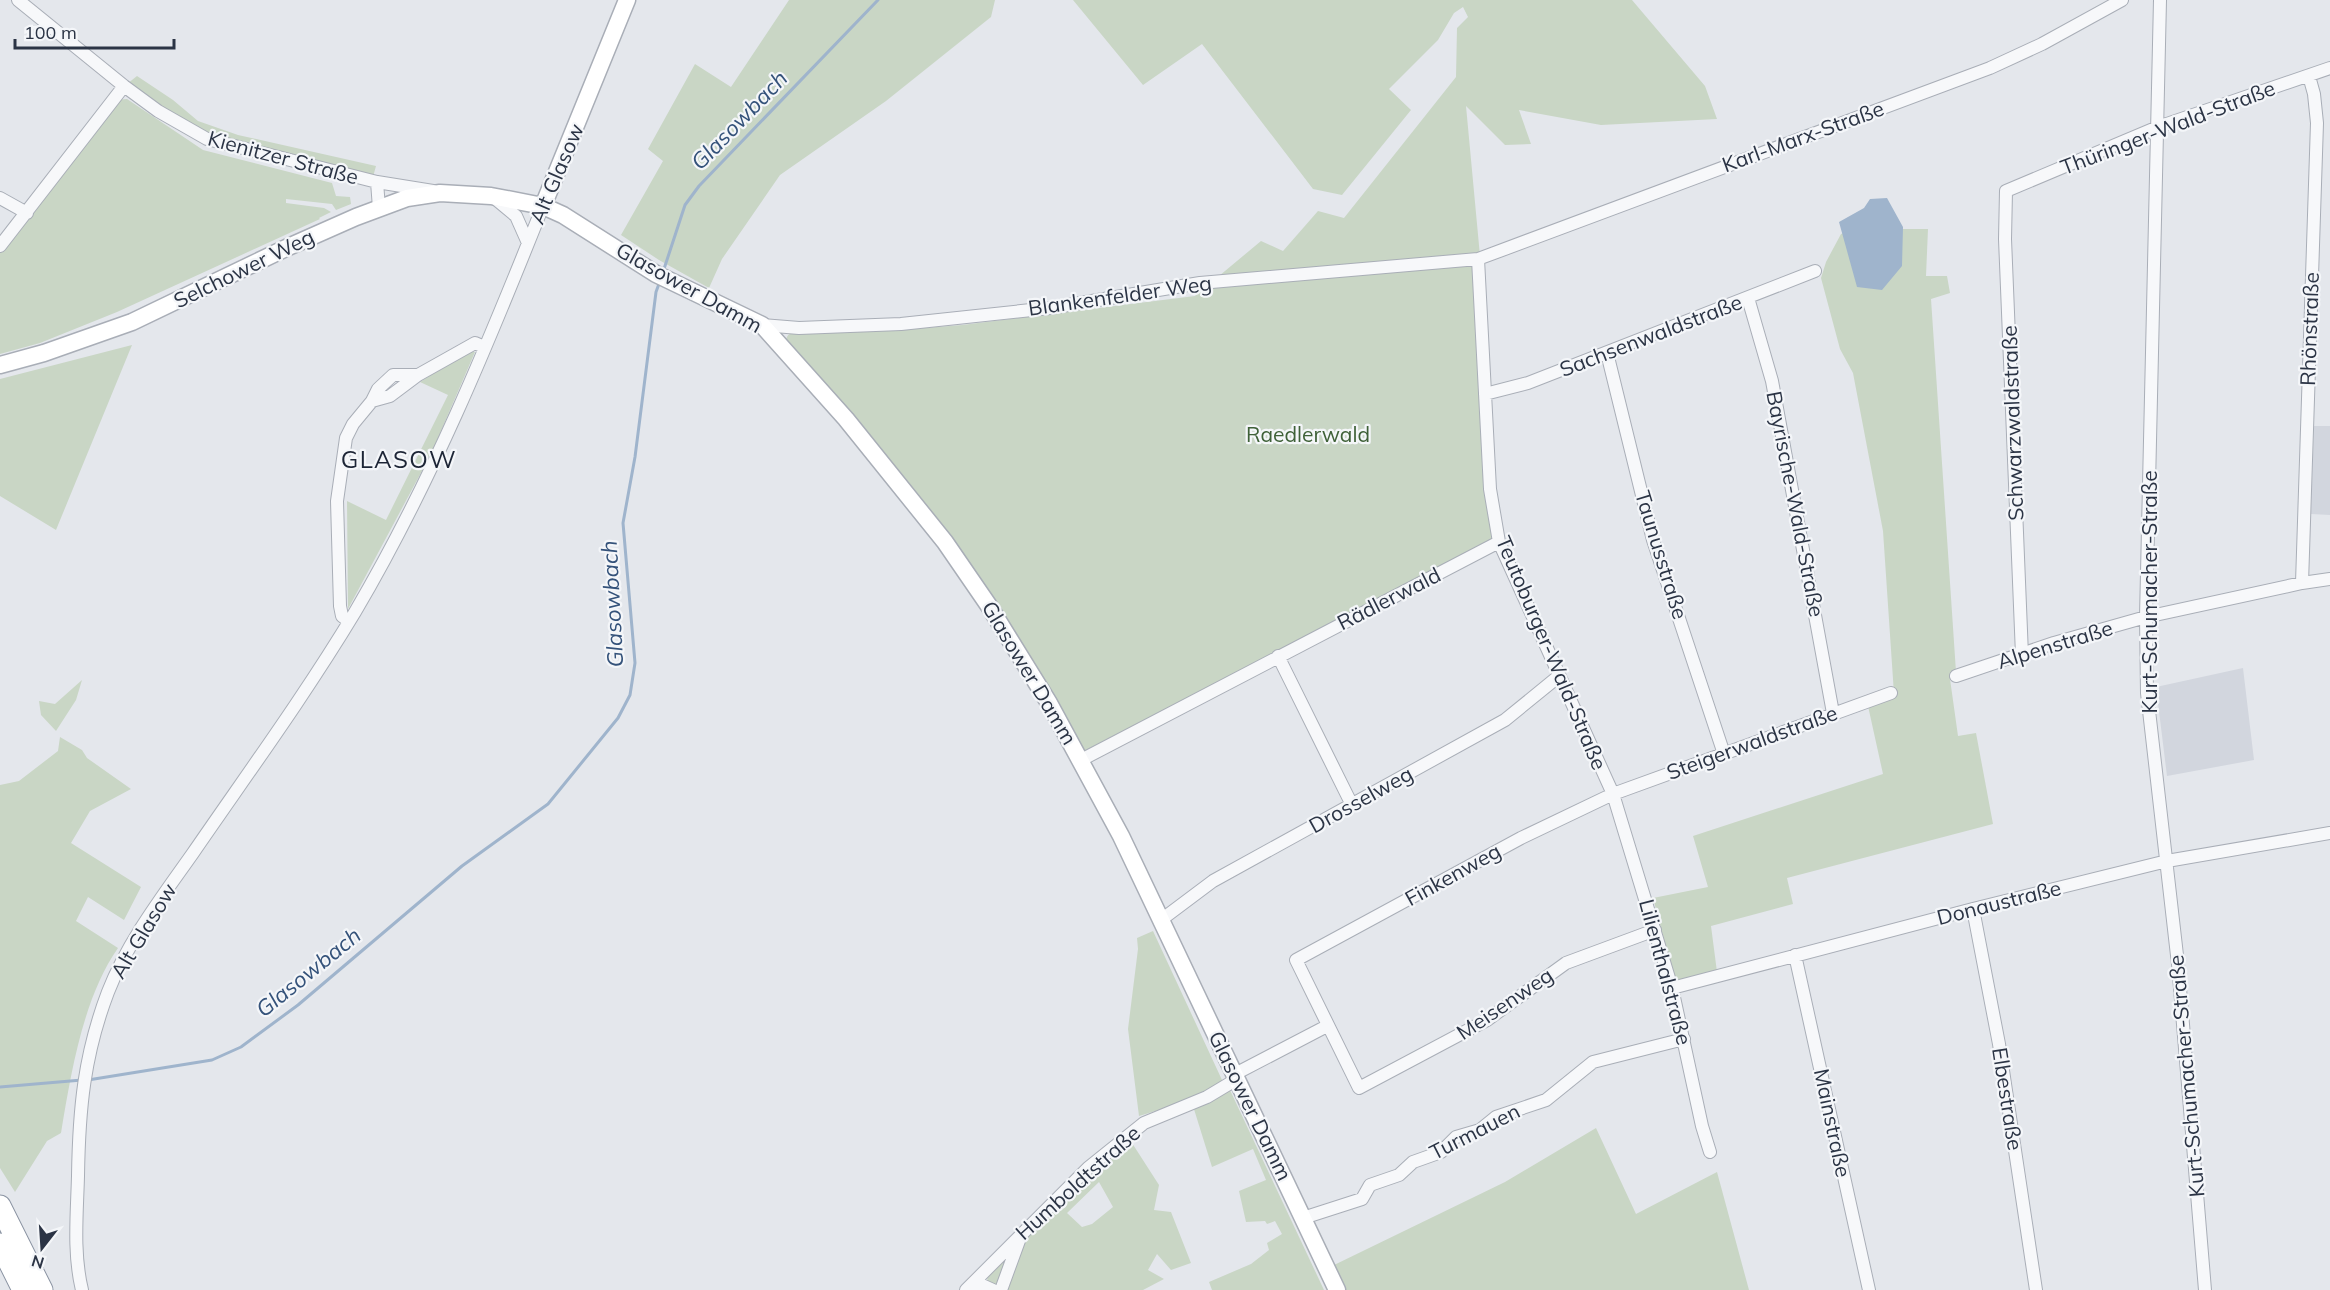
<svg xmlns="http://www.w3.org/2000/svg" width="2330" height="1290" font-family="Mulish,sans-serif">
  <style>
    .built { fill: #d2d6de }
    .green { fill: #c9d6c5; fill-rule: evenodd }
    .water { fill: #9fb4cc }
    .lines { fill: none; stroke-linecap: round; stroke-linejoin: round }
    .stream { stroke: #9fb4cc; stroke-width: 3 }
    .street-casing { stroke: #a9aeb7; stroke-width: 14 }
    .secondary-casing { stroke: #a9aeb7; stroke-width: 19 }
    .highway-casing { stroke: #8b94a3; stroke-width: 23 }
    .street { stroke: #f7f8fa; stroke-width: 12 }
    .secondary { stroke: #fff; stroke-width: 16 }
    .highway { stroke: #fff; stroke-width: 21 }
    .labels { text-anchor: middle; stroke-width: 4.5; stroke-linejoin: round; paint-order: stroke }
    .street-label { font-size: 21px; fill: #2b3445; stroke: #f4f6f9 }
    .park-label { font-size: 21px; fill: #3f6138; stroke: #f4f6f9 }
    .water-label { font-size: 22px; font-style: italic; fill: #34527a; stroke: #f4f6f9 }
    .quarter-label { font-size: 24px; letter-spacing: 1.5px; fill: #1d2536; stroke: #f4f6f9 }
  </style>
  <rect width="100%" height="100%" fill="#e4e7ec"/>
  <path class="built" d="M2314,426H2330V515L2311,514Z
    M2243,668L2254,760L2167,776L2156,687Z"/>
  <path class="green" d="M789,0H995L991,17L886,101L780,175L722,259L709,288L659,260L621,235L663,161L648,149L695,64L731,87Z
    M1073,0H1632L1705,86L1717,119L1601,125L1519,110L1531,144L1505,145L1466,106L1480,256L1494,541L1082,752L1023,654L786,345C786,339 786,336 791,333L886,331L962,325L1195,296L1261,241L1283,251L1318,211L1344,218L1456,77L1457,28L1468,17L1463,7L1454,13L1438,40L1389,89L1411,110L1342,195L1313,189L1202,44L1143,85Z
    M137,76L173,100L198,121L238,135L376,166L373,177L233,144L195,129L127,84Z
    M127,99L203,150L332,183L336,196L350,197L351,204L336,210L332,204L286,199V203L324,208L331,212L319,218L320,219L117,312L40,343L0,354V251L116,100Z
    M1852,229H1928L1926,276H1947L1950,293L1931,299L1956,672L1950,679L1958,736L1976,733L1993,824L1787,878L1793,904L1711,926L1717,972L1675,982L1653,898L1708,887L1693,836L1883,774L1868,706L1894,694L1883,531L1853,373L1840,349L1821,278L1826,262L1841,234Z
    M132,345L56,530L0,496V379Z
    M469,351L475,352L431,454L348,609L347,501L386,520L448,395L420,382Z
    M82,680L76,700L56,731L41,715L39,701L55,704Z
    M60,737L82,750L87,758L131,789L90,811L71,843L141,887L124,920L88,897L76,921L118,948C83,998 71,1073 61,1133L47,1141L15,1192L0,1168V785L19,781L58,751Z
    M1153,931L1222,1080C1212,1098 1160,1109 1139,1116L1128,1029L1138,949L1137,938Z
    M1229,1088L1324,1290H1212L1209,1282L1251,1264L1269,1250L1267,1243L1282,1234L1275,1221L1267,1224L1265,1221L1246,1222L1239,1191L1266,1180L1253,1149L1212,1167L1193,1106Z
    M1596,1128L1636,1214L1717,1172L1749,1290H1343L1332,1266L1505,1182Z
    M1132,1143L1159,1185L1154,1210L1171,1212L1191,1263L1171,1270L1157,1254L1148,1270L1164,1279L1143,1290H998L987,1283L988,1273L1117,1147ZM1099,1182L1113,1207L1092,1224L1082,1227L1067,1213Z"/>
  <path class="water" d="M1887,198L1903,227L1902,266L1882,290L1857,287L1839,222L1864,208L1870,199Z"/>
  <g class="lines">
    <path class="stream" d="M663,272L685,205L699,186L878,0
      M88,1080L212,1060L241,1047L298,1005L462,866L548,804L618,718L630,695L635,663L623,523L635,457L656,292L660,281
      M0,1087L82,1080"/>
    <defs>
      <path id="street" d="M18,0L124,86L158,111L207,139L377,182L433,191
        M2160,0L2146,617L2147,693L2178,964L2205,1290
        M377,182L379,208
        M492,196L516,216L528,243
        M0,198L27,213
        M0,246L124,86
        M1478,259L1490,489L1499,542L1613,794L1672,988L1702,1126L1710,1152
        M1748,298L1772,381L1833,713
        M762,325L799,328L901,324L1050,308L1200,283L1478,259L1990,68L2042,44L2122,0
        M1607,353L1653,540L1724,754
        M1485,394L1528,383L1815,271
        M372,401L390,396L418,375L475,343L484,347
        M2302,583L2317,123L2314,94L2309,76
        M349,621L342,616L340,606L337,501L346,438L353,424L372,401L378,389L393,375H418
        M2022,655L2005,239L2006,191L2158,127L2330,68
        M1278,656L1352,805
        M1956,676L2054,643L2146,617L2302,583L2330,579
        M1081,760L1499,542
        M1973,909L1999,1044L2036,1290
        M1161,920L1213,881L1505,720L1559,676
        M1655,930L1566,963L1487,1020L1359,1088L1296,960L1521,838L1613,794L1891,693
        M1795,955L1869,1290
        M1672,988L1973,909L2167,861L2330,833
        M1235,1074L1327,1026
        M1303,1218L1362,1199L1370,1185L1399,1175L1413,1162L1441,1152L1456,1137L1480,1130L1496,1117L1546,1100L1593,1062L1684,1039
        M969,1287L982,1285L993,1290
        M82,1290C73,1253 77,1214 78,1176C79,1109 84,1055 108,992C128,941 162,897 193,853C248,773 305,695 355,612C431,483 488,344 543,206
        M966,1290L1088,1168L1144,1123L1207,1097L1237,1079
        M1001,1290L1020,1238"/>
      <path id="secondary" d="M543,206L627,0
        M0,365L44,353L132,322L286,248L356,217L407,198L440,193L491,196L543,206L563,215L656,274L762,325L846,419L945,542L989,606L1049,703L1121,836L1337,1290"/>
      <path id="highway" d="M0,1206L42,1290
        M0,1244L23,1290"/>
    </defs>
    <use href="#street" class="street-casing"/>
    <use href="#secondary" class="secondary-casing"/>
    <use href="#highway" class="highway-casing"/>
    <use href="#street" class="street"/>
    <use href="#secondary" class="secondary"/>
    <use href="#highway" class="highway"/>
  </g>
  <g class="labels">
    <g class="street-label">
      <text transform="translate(2168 128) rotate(-21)" y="7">Thüringer-Wald-Straße</text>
      <text transform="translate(1803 137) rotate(-20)" y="7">Karl-Marx-Straße</text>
      <text transform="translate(283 158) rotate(15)" y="7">Kienitzer Straße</text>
      <text transform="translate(557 174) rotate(-67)" y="7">Alt Glasow</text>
      <text transform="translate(244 269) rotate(-26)" y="7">Selchower Weg</text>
      <text transform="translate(689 288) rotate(29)" y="7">Glasower Damm</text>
      <text transform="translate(1120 296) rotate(-8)" y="7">Blankenfelder Weg</text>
      <text transform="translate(2310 329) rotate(-88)" y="7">Rhönstraße</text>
      <text transform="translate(1651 336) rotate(-21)" y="7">Sachsenwaldstraße</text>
      <text transform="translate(2013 423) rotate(-92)" y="7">Schwarzwaldstraße</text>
      <text transform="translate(1795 504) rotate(79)" y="7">Bayrische-Wald-Straße</text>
      <text transform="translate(1661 555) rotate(73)" y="7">Taunusstraße</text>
      <text transform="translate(2150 592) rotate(-90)" y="7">Kurt-Schumacher-Straße</text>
      <text transform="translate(1389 599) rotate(-27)" y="7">Rädlerwald</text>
      <text transform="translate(2055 645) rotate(-17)" y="7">Alpenstraße</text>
      <text transform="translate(1551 653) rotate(67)" y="7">Teutoburger-Wald-Straße</text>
      <text transform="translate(1029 673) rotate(59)" y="7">Glasower Damm</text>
      <text transform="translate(1752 743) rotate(-20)" y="7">Steigerwaldstraße</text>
      <text transform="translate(1361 800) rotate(-29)" y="7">Drosselweg</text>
      <text transform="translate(1453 875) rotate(-29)" y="7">Finkenweg</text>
      <text transform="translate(1999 903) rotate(-14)" y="7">Donaustraße</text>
      <text transform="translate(144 931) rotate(-59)" y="7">Alt Glasow</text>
      <text transform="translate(1665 972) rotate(75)" y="7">Lilienthalstraße</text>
      <text transform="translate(1505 1004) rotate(-34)" y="7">Meisenweg</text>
      <text transform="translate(2187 1076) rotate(-95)" y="7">Kurt-Schumacher-Straße</text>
      <text transform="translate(2007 1099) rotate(81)" y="7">Elbestraße</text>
      <text transform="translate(1250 1106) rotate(64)" y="7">Glasower Damm</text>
      <text transform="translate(1832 1123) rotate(78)" y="7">Mainstraße</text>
      <text transform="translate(1475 1132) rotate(-27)" y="7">Turmauen</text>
      <text transform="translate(1078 1183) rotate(-42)" y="7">Humboldtstraße</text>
    </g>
    <g class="park-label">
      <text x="1308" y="442">Raedlerwald</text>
    </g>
    <g class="water-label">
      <text transform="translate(739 120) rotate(-46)" y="8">Glasowbach</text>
      <text transform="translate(612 604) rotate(-93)" y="8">Glasowbach</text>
      <text transform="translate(308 972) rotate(-39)" y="8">Glasowbach</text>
    </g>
    <g class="quarter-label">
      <text x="399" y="468">GLASOW</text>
    </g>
  </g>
  <g transform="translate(42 1248) rotate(197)" stroke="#f4f6f9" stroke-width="4.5" paint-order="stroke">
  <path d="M0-4.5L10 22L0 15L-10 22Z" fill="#2b3445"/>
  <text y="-9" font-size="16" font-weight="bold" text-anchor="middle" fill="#2b3445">N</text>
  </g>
  <path d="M15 39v9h159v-9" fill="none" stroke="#2b3445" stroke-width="3"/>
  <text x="24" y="39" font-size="18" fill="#2b3445" stroke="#f4f6f9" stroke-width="4.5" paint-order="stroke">100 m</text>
</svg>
